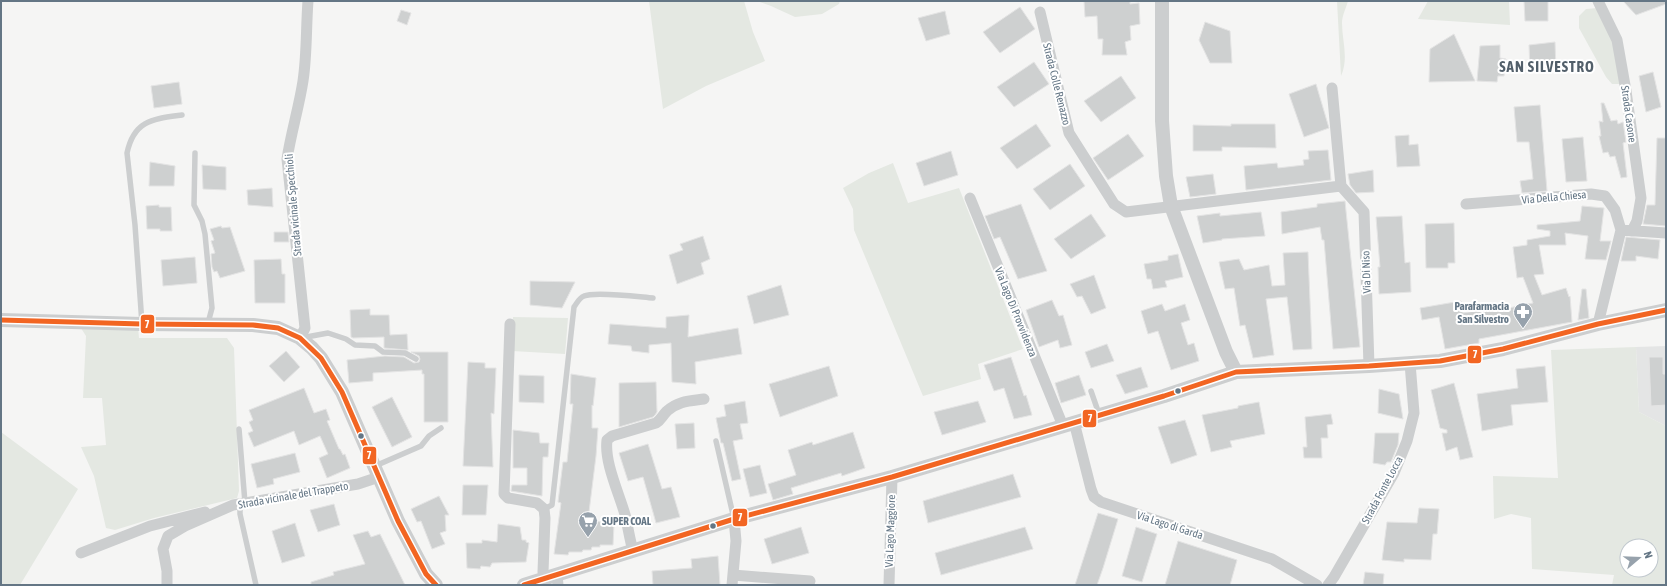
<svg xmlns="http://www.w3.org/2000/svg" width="1667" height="586" font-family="'Asap Condensed',sans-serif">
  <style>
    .built { fill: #e4e5e5 }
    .green { fill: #e4e8e2; fill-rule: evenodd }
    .building { fill: #ced0d0; stroke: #e4e4e4 }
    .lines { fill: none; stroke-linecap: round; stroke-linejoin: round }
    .service { stroke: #cccecf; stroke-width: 5.5 }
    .minor { stroke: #cccecf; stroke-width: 11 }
    .tertiary { stroke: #cccecf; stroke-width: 14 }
    .bus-1-casing { stroke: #fff; stroke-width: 8 }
    .bus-1 { stroke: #f26522; stroke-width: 5 }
    .bus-dot { fill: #647685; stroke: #fff; stroke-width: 1.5 }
    .labels { text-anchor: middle; stroke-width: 4; stroke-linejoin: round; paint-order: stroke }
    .street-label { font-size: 11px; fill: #647685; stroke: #fff }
    .poi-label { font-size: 11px; font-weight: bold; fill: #647685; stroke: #fff; text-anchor: end }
    .district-label { font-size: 15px; font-weight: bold; letter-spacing: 1px; fill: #525f6a; stroke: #fff }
    .line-badge { stroke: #fff; stroke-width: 1.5 }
    .badge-label { font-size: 11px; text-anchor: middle; font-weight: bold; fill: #fff }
  </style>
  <rect width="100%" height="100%" fill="#f5f5f4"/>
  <path class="built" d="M1666,346V426L1639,412L1636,347Z"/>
  <path class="green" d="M649,1H744L753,32L765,61L706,86L663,109Z
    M757,1H840L839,4L822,14L795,17L771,6Z
    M1337,1H1348C1346,8 1342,16 1342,23C1342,41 1349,58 1341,76Z
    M1428,1H1509L1510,25L1418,19Z
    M1598,8L1615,42L1623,84H1612L1606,77L1579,28V16L1586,9Z
    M893,163L908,203L959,188L1023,349L978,364L981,379L923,396L854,230L853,209L843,188L869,173Z
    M513,317L568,318L565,354L512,351Z
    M79,325L138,327L139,338H227L234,348L239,491L237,498L154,518L115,530L106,528L94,476L81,447L106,445L102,398H83L86,336Z
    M1636,347L1639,412L1666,426V585H1612L1614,575L1532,569L1531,518L1511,514L1494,519L1493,476L1558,478L1551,350ZM1627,546H1651V570H1627Z
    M1,432L78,489L20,585H1Z"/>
  <path class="building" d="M1084,1H1130V4L1139,3L1140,24L1130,26L1131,40L1125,42L1127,55H1102L1103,39H1098L1097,16L1085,17Z
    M1524,1H1548V21H1525Z
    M1623,1H1666V4L1636,15Z
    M1020,7L1035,29L1000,53L983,32Z
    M401,10L411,13L407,25L397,21Z
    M945,11L950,34L926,41L918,18Z
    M1205,22L1230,31L1232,63H1210L1199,40Z
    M1454,34L1475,81L1429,82L1430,49Z
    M1555,42L1556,71H1530L1529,45Z
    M1500,45V58L1506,59L1504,76H1498L1497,82L1477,81L1480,46Z
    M1034,62L1049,84L1014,107L997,87Z
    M1653,72L1661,107L1646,112L1639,76Z
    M1121,76L1136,98L1101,122L1084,101Z
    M179,82L182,104L154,108L151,86Z
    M1316,84L1329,128L1304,137L1289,94Z
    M1601,103H1604L1611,121L1617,120L1618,124L1623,122L1626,142L1623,143L1627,177L1621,178L1615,156L1610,157L1608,152L1603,153L1599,136H1601L1599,121L1603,122Z
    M1540,105L1547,191L1522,193L1520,181L1533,179L1529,142H1517L1514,107Z
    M1036,124L1051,146L1017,169L1000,148Z
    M1231,124H1275L1276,148L1222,147V151H1193V125L1231,126Z
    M1128,134L1144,156L1108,180L1093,158Z
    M1409,135V145L1418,144L1420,166L1397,167L1395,136Z
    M1583,137L1587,181L1566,182L1562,139Z
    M1657,138H1666V226L1643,224L1647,205H1655Z
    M1328,150L1331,180L1246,190L1244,166L1277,163L1278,168L1304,165L1303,160L1309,159L1308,151Z
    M951,151L958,175L924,186L916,163Z
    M150,162L175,166L174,186H149Z
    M1070,164L1085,186L1050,210L1033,189Z
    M202,165L226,167V190L203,189Z
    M1373,170L1374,192L1356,193L1350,185L1348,174Z
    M1213,174L1216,194L1190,197L1186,177Z
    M272,188L273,207L248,205L247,190Z
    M1345,201L1360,347L1333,349L1324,240H1322L1320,227L1282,234L1281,212L1317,207V204Z
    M1021,204L1047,271L1018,279L1000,237L994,239L985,216Z
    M159,205V207H171L172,231H160V229H147L146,206Z
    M1582,206L1604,208L1600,241H1611L1606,260L1585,259L1588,236L1565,233L1566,245H1539L1544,274L1534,275L1542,295L1566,288L1569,297L1570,296L1572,322L1479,339V343L1445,349L1439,317L1422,320L1420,308L1461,301L1463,313L1493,308L1494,311L1533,303L1523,277L1517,278L1513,247L1527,245V240L1550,236V231L1537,229V225L1580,221Z
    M1261,212L1265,236L1222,239V240L1203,243L1197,216L1220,213V216Z
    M1091,214L1106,236L1071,259L1054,239Z
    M1402,216L1405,263L1410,262L1411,292L1379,294L1378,267H1380L1376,217Z
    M1454,223L1455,263H1448V268H1426L1425,224Z
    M221,226L222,228L230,227L245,271L220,278L217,271L214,272L212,267L211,254L215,253L211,241L214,240L210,229Z
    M274,232H288L289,242H274Z
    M703,236L710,259L701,263L704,274L677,284L669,255L683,250L680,244Z
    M1626,237L1660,240L1658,259L1636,256V261H1621Z
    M1308,252L1312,349L1293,350L1287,297L1266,299L1274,355L1253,358L1245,325L1240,326L1234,288L1225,289L1219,262L1239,259L1244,270L1269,265L1272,286L1285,285L1283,253Z
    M1178,254L1183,277L1165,281L1167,287L1153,289L1151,279H1147L1144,264L1168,260V256Z
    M195,257L197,283L163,286L161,260Z
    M281,259L282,274H285V303H255L254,260Z
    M1094,275L1106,308L1091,314L1082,296L1077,297L1070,284Z
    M530,281L575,282L562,308L530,305Z
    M781,285L789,315L754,324L747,296Z
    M1582,289H1586L1589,318L1578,320Z
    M1052,300L1059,316L1063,315L1072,345L1060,348L1058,340L1039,347L1026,310Z
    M1162,304L1165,311L1185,304L1190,320L1181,323L1188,345L1194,343L1199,361L1171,370L1158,331L1148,334L1141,311Z
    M370,309V315H389L390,335L407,334L408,350L384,348V337L353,338L351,337L350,310Z
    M689,315L688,337L738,328L742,354L695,362L696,384L672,382L671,343L649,345V353L632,351L631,346L608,344L610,324L666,328V317Z
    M1107,344L1114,361L1091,368L1085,352Z
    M286,351L300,367L284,382L269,366Z
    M411,352H448V422H424V374H422V370L373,373V381L349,383L347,360L385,356L404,357L414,363L419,362L420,359L419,356Z
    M1011,357L1024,396L1026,395L1032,415L1014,419L1004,388L994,391L984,365Z
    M1649,357H1663V374H1666V405L1651,406Z
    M468,362L485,363V368H496L494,414L491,413L493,467L463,466Z
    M829,366L838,396L780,417L769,384Z
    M1545,366L1548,402L1511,405L1513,425L1482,431L1477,394L1518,388L1516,369Z
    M1141,367L1148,387L1125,394L1116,375Z
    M571,374L596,378L593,406L592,405V428H598L596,456L588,520L614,524L613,545H600V547H592L591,550H583L582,552H569L568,555L554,554L561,503L558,502L563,462H567L573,404H570Z
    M519,375L544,376V403L519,402Z
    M1079,375L1086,395L1061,403L1055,383Z
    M656,382L657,412L655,415L653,417L619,427V383Z
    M1454,383L1473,457L1460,460L1457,447L1446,451L1442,433H1447V430L1440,428L1431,390Z
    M304,388L314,413L326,409L330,420L327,421L339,449H340L343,455L345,454L350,468L327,478L319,458L328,454L320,436L299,445L294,431L254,447L248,433L253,431L249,422L253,420L249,410Z
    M1379,389L1399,394L1403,419L1378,413Z
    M392,397L412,437L392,447L372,407Z
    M745,401L748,423L740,424L743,439L733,441L741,479L732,481L723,443H721L716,418L726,416L724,405Z
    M978,401L986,422L942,435L934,412Z
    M1259,402L1265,434L1230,441L1232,447L1211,452L1202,415L1238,408V406Z
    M1331,414L1333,424L1327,425L1328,438H1321L1322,458H1304L1303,447H1307L1305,417Z
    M1185,420L1197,455L1171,464L1158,427Z
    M694,423L695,448L677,449L675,424Z
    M513,430L539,433L540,443H549L548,457H543L542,496L511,491L512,485H527V468H513Z
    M853,432L865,468L842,476L841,473L791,488L793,494L773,500L768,484L796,475L788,450L812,442L813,445Z
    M1375,433H1399L1398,445L1391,462H1387L1385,465L1373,463Z
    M648,444L662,489L671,487L680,517L656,523L643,477L628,481L619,453Z
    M295,453L300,472L273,479L274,484L257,488L251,464Z
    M760,465L767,493L750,497L743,469Z
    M1013,474L1021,497L928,523L923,501Z
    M463,485H488L486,515H462Z
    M439,496L449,515H445L446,531L440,533L445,544L432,549L421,521L417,522L411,509Z
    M334,504L340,525L318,532L310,510Z
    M1419,508L1439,509L1437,534H1433L1431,560L1404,559V562L1382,560L1387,522L1417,523Z
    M1098,513L1118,519L1103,568L1097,585H1075Z
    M295,523L305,556L282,563L272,531Z
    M498,524L520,527L522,540H526V542L529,543L526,562L492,563L490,567L481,566L480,569L467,568L466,543H482V540L497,542Z
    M801,527L809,553L772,564L764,539Z
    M1025,527L1033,549L941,575L935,553Z
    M1136,527L1157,534L1142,582L1122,576Z
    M368,531L371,537L380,534L405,585H311V582L334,575L333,572L365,564L353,535Z
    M1178,541L1237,560L1230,585H1165Z
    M718,556L720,585H653L652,571L692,568L691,559Z
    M1365,572L1384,574L1383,585H1363Z"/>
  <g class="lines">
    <path class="service" d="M195,153L194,205L202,221L205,234L212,308L208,323
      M142,324L135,225L127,153C134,120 153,119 182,115
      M301,338L328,333L346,339L355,345L375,346L383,352L405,353L416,359
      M1091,391L1099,414
      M239,429L245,503
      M716,441L734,519
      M375,466L421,446L429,436L441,428
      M240,504V514L256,585
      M544,509L552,505L574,307C577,303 579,298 584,296C595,291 640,297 653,298"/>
    <path class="minor" d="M1598,1L1617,40L1626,91L1641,198L1637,221L1632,231
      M1040,12L1069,133L1114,204L1126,212L1341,186L1332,88
      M1341,186L1364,212L1369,366
      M970,198L1063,426
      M1466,204L1591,194L1605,196L1615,210L1621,230
      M510,324L504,494L508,498L537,503L544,509L545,518L543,572L546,579
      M1598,324L1621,230L1666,233
      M300,338L305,328L287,159C291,133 299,107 303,81C307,55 306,27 308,1
      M1074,422L1091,489L1094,497L1101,502L1272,559L1317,585
      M633,551C630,540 628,529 626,518C620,495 604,463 607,440L612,436L656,423C661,420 662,416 667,411C678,401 689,401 704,399
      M81,553L150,526L205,512
      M557,575L558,585
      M733,575L810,581
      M167,585V571L163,549L168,536L185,526L233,505L358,484L379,477
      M732,585L736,541L734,519
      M889,585L892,477
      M1328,585L1334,577L1394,473L1407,441L1414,413L1410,363"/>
    <path class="tertiary" d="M1162,1V121L1166,176L1171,206L1226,352L1236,372
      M1,320L142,324L253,325L278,328L300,338L312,348L321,358L342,392L398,521L426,574L436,585
      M524,585L734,519L892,477L1164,396L1236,372L1369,366L1440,361L1503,349L1598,324L1666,310"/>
    <defs>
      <path id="bus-1" d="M1,320L142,324L253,325L278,328L300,338L321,358L342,392L398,521L426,574L436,585
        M524,585L734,519L892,477L1164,396L1236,372L1369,366L1440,361L1503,349L1598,324L1666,310"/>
    </defs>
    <use href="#bus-1" class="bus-1-casing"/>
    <use href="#bus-1" class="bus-1"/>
  </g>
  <defs>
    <symbol id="pharmacy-pin" viewBox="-11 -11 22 30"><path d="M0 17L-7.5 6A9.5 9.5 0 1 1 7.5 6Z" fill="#97a2ac" stroke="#fff"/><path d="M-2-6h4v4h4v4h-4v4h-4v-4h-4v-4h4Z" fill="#fff"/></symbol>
    <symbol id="supermarket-pin" viewBox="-11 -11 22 30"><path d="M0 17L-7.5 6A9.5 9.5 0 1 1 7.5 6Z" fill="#97a2ac" stroke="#fff"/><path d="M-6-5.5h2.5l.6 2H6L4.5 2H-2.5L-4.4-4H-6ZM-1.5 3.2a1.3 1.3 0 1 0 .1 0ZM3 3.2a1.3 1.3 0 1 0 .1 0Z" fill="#fff"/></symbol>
  </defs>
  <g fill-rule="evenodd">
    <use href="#pharmacy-pin" x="1512" y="301" width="22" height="30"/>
    <use href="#supermarket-pin" x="577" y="510" width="22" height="30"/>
  </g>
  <g class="bus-dot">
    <circle cx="1178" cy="391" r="3.5"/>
    <circle cx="361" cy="436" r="3.5"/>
    <circle cx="713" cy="526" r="3.5"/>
  </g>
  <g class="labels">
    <g class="street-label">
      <text transform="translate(1057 84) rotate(76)" y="4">Strada Colle Renazzo</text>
      <text transform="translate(1629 114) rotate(82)" y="4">Strada Casone</text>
      <text transform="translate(1554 197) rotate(-5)" y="4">Via Della Chiesa</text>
      <text transform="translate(293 205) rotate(-95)" y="4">Strada vicinale Specchioli</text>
      <text transform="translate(1366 272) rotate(-92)" y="4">Via Di Niso</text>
      <text transform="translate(1016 312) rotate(68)" y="4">Via Lago Di Provvidenza</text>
      <text transform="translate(1382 490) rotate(-62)" y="4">Strada Fonte Locca</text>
      <text transform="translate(293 495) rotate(-10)" y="4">Strada vicinale del Trappeto</text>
      <text transform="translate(1170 525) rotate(18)" y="4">Via Lago di Garda</text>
      <text transform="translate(890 531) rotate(-88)" y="4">Via Lago Maggiore</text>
    </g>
    <g class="poi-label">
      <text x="1509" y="310">Parafarmacia<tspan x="1509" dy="13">San Silvestro</tspan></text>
      <text x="602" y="525" text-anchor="start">SUPER COAL</text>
    </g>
    <g class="district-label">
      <text x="1547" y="72">SAN SILVESTRO</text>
    </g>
  </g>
  <g class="line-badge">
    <rect x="140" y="314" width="15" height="20" rx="4" fill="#f26522"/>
    <rect x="1467" y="345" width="15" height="19" rx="4" fill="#f26522"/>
    <rect x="1082" y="409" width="15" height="19" rx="4" fill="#f26522"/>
    <rect x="362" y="446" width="15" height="19" rx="4" fill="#f26522"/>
    <rect x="732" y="508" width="16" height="19" rx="4" fill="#f26522"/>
  </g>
  <g class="badge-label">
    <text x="147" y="328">7</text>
    <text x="1475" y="358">7</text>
    <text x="1090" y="422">7</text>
    <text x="369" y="459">7</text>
    <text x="740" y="521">7</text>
  </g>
  <rect width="1667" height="586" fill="none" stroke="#647685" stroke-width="4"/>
  <g transform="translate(1639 558) rotate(71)"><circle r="19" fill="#ffffff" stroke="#c1c8ce"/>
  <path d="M0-3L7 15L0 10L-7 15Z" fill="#97a2ac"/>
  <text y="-6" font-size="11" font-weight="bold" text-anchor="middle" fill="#647685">N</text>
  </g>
</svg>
